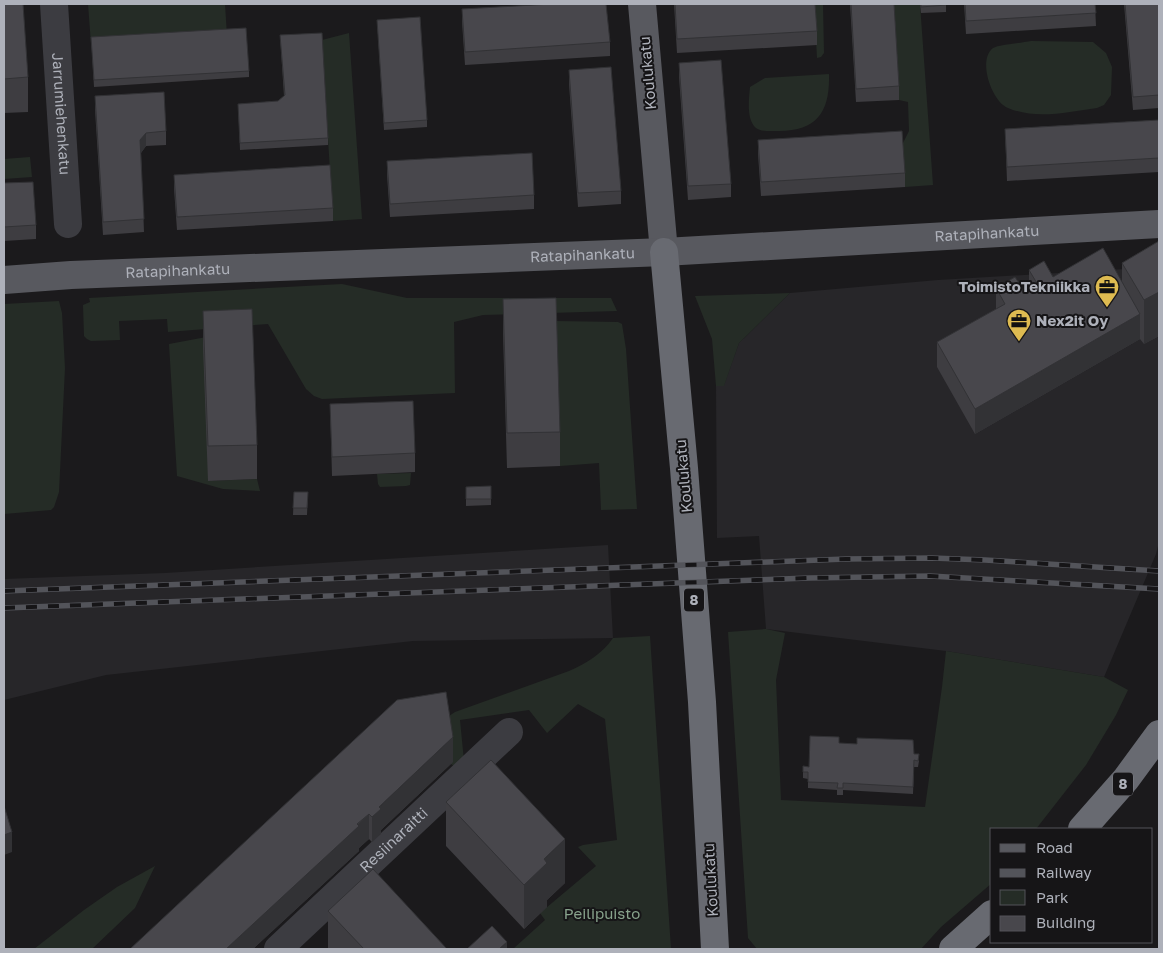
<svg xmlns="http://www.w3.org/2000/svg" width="1163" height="953" font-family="'Golos Text',sans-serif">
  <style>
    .built { fill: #272629 }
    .green { fill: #252c26 }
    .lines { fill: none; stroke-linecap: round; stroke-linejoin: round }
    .minor { stroke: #3c3c41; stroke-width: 28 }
    .major { stroke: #58595f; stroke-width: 28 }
    .highway { stroke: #686a71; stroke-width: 28 }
    .rail-casing { stroke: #53545a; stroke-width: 5.5 }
    .rail { stroke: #161517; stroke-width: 4; stroke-dasharray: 11; stroke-linecap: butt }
    .wall { fill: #3e3d41 }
    .shaded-wall { fill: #323235 }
    .building { fill: #48474c; stroke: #323235 }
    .labels { text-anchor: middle; stroke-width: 4; stroke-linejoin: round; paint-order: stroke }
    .shield { fill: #161517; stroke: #808289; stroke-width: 1 }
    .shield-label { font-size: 14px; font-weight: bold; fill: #aeb1ba }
    .street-label { font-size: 15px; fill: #aeb1ba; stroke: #161517 }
    .poi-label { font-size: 15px; font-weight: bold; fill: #aeb1ba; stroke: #161517; text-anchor: end }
    .park-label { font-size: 15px; fill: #88a38c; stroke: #161517 }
  </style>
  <rect width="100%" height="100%" fill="#1b1a1c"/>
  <path class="built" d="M1159,267V542L1156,554L1104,677L946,651L766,629L759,536L717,538L716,386L724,385L739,343L790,293L938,280Z
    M608,545L613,638L413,641L106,675L4,700V579L165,573Z"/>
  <path class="green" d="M88,4H225L227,36L91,44Z
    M814,4H823L824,53L821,57L817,58Z
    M893,4H920L933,185L905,187L902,145L909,131L908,102L899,100Z
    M349,33L362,219L333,221L322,40Z
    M1031,41L1093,42L1106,53L1112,67L1111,95L1104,105L1097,108C1068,112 1036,120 1008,108C992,102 977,60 993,48C1000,44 1023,43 1031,41Z
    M829,74C830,111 818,131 779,131C772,131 761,132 756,128C746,119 749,99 750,87L765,78Z
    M30,157L32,177L4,179V159Z
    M342,284L407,298H611L617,311L483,315L454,322L455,393L322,399L314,396L306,389L268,324L168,332L167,319L119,321L120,340L91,341L87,339L84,336L83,305L90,302L89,298Z
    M790,293L739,343L724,386H716L712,339L695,296Z
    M59,301L62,313L65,368L59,492L54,507L51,510L4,514V304Z
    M555,321L618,322L622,324L626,349L637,509L601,510L599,463L560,466Z
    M217,335L209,481L257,479L260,491L223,489L177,476L169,344Z
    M411,473L410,485L406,486L380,487L378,484L377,474Z
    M766,629L785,633L776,680L781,800L925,807L942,687L946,651L1104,677L1128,690L1116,715L1086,765L1036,829H992V883L941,927L921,949H757L748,938L728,632Z
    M650,636L671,949H513L545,920L540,913L596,866L578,847L583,845L617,840L605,719L578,704L547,733L529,710L460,720L464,761L458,769L451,764L446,718L455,712L569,671C587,663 602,654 613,638Z
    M155,866L135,908L92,949H34L84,910L117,887Z"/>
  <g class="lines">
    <g class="minor">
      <path id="s1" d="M54,4L68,224"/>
      <path id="s2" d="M278,949L509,732"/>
    </g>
    <g class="major">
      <path d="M642,4L664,252"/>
      <path id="s3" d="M4,280L71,275L664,252L1159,224"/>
    </g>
    <path class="highway" d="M664,252L684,468L702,702L715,949
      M1082,829L1126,779L1159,734
      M953,949L992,914"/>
    <defs>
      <path id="rail" d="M4,591L846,559L932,558L985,560L1159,571
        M4,608L809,578L930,576L1159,589"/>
    </defs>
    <use href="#rail" class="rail-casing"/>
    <use href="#rail" class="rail"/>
  </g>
  <path class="wall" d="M4,4L28,77V112L4,113Z
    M674,4H815L817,31V45L677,53Z
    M850,4H894L899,86V100L856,102Z
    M920,4H946V12L921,13Z
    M964,4H1095L1096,26L966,34Z
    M1124,4H1159V108L1133,110Z
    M462,9L610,42V56L465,65L462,22Z
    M377,20L427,120V127L384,130Z
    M280,35L328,138V145L240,150L238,104L278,101L284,96Z
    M91,37L249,71V77L94,87Z
    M679,63L731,184V197L688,200L679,77Z
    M569,70L621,191V204L578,207L569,84Z
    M95,96L166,131V145L146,146L141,153L144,232L103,235L95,110Z
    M1159,120V172L1007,181L1005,129Z
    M758,140L905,173V187L761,196L758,154Z
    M387,161L534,195V209L390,217L387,175Z
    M174,175L333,208V221L177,230L174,189Z
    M4,183L36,225V239L4,241Z
    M1159,241V336L1144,344L1140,339L975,434L937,367V342L996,309V288L1025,292L1029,290V270L1053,277L1122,281V263Z
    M503,299L560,432V466L507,468L503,334Z
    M203,311L257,445V479L208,481L203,346Z
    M330,404L415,453V472L332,476Z
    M491,486V505L466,506V487Z
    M294,492H308L307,515H293Z
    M839,743L914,754L919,761L918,767H914L913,794L843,790V795H837V790L808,788V779L803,778V772Z
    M453,762L381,830V834L372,842L369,839L359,848V851L253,949H130Z
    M446,802L565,883L547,900V907L524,929L446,846Z
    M328,911L447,949H328Z"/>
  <path class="shaded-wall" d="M146,133V146L140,154V140Z
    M1159,292V336L1144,344V300Z
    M1140,314V339L975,434V409Z
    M453,737V762L381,830V834L372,842V817L379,807Z
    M369,814V839L359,848V851L253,949H226Z
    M12,832V852L4,855V835Z
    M565,839V883L547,900V907L524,929V885L544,859Z
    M507,942V949H499Z"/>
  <path class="building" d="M4,4H23L28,77L4,79Z
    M552,4H606L610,42L465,52L462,9Z
    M675,4H815L817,31L677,39Z
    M851,4H894L899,86L856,89Z
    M921,4H946V5L921,7Z
    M965,4H1095L1096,13L966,21Z
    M1125,4H1159V95L1133,97Z
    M420,17L427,120L384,123L377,20Z
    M246,28L249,71L94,80L91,37Z
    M322,33L328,138L240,143L238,104L278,101L285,95L280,35Z
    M721,60L731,184L688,186L679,63Z
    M611,67L621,191L578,193L569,70Z
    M164,92L166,131L146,133L140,140L144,219L103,222L95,96Z
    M1159,120V158L1007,167L1005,129Z
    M902,131L905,173L761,182L758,140Z
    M532,153L534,195L390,204L387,161Z
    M330,165L333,208L177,217L174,175Z
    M33,182L36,225L4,227V183Z
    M1159,241V292L1144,300L1122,263Z
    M1103,248L1140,314L975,409L937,342L1005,304L996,288L1015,277L1025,292L1038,285L1029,270L1044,261L1053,277Z
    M556,298L560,432L507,433L503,299Z
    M252,309L257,445L208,446L203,311Z
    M413,401L415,453L332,457L330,404Z
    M491,486V499H466V487Z
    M294,492H308L307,508H293Z
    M446,692L453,737L379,807L381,809L372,817L369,814L357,824L359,826L226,949H130L397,700Z
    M810,736L839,737V743L857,744V738L913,740L914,754H919L918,761L914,760L913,787L843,783V788H837L838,783L808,782V772H803V766L809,767Z
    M491,760L565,839L544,859L547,863L524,885L446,802Z
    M4,806L12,832L4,835Z
    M373,869L447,949H364L328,911Z
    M492,926L507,942L499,949H467Z"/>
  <defs>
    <symbol id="office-pin" viewBox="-11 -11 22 30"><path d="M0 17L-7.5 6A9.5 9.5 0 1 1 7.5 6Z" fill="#debb51" stroke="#161517"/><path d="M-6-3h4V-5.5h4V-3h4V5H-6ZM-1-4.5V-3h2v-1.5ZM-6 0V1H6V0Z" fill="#111"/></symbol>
  </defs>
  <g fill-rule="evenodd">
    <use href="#office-pin" x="1093" y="273" width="28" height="38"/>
    <use href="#office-pin" x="1005" y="307" width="28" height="38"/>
  </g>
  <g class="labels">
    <g class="shield">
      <rect x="684" y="588.5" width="20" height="23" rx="4"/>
      <rect x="1113" y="772.5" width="20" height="23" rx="4"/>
    </g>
    <g class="shield-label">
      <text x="694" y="605">8</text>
      <text x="1123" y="789">8</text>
    </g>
    <g class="street-label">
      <text transform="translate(648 73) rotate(-95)" y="5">Koulukatu</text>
      <text dy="5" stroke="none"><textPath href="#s1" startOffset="110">Jarrumiehenkatu</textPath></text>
      <text dy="5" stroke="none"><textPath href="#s3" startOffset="984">Ratapihankatu</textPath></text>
      <text dy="5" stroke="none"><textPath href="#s3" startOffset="579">Ratapihankatu</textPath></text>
      <text dy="5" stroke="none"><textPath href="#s3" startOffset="174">Ratapihankatu</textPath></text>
      <text transform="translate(684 476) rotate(-95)" y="5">Koulukatu</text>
      <text dy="5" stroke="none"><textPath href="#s2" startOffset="159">Resiinaraitti</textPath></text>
      <text transform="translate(711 880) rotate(-93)" y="5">Koulukatu</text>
    </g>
    <g class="poi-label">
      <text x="1090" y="292">ToimistoTekniikka</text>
      <text x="1036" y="326" text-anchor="start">Nex2it Oy</text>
    </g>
    <g class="park-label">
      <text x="602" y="919">Peilipuisto</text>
    </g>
  </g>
  <rect width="1163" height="953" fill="none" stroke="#aeb1ba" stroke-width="10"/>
  <rect x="990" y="828" width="162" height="115" fill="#161517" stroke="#535358"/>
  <rect x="1000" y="844" width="25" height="8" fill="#58595f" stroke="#535358"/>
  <text x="1036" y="853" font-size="15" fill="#aeb1ba">Road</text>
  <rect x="1000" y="869" width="25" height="8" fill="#53545a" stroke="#535358"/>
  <text x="1036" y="878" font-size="15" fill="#aeb1ba">Railway</text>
  <rect x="1000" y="890" width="25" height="15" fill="#252c26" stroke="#535358"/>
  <text x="1036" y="903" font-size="15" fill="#aeb1ba">Park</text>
  <rect x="1000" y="916" width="25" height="15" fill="#48474c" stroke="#535358"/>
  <text x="1036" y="928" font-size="15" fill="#aeb1ba">Building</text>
</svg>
